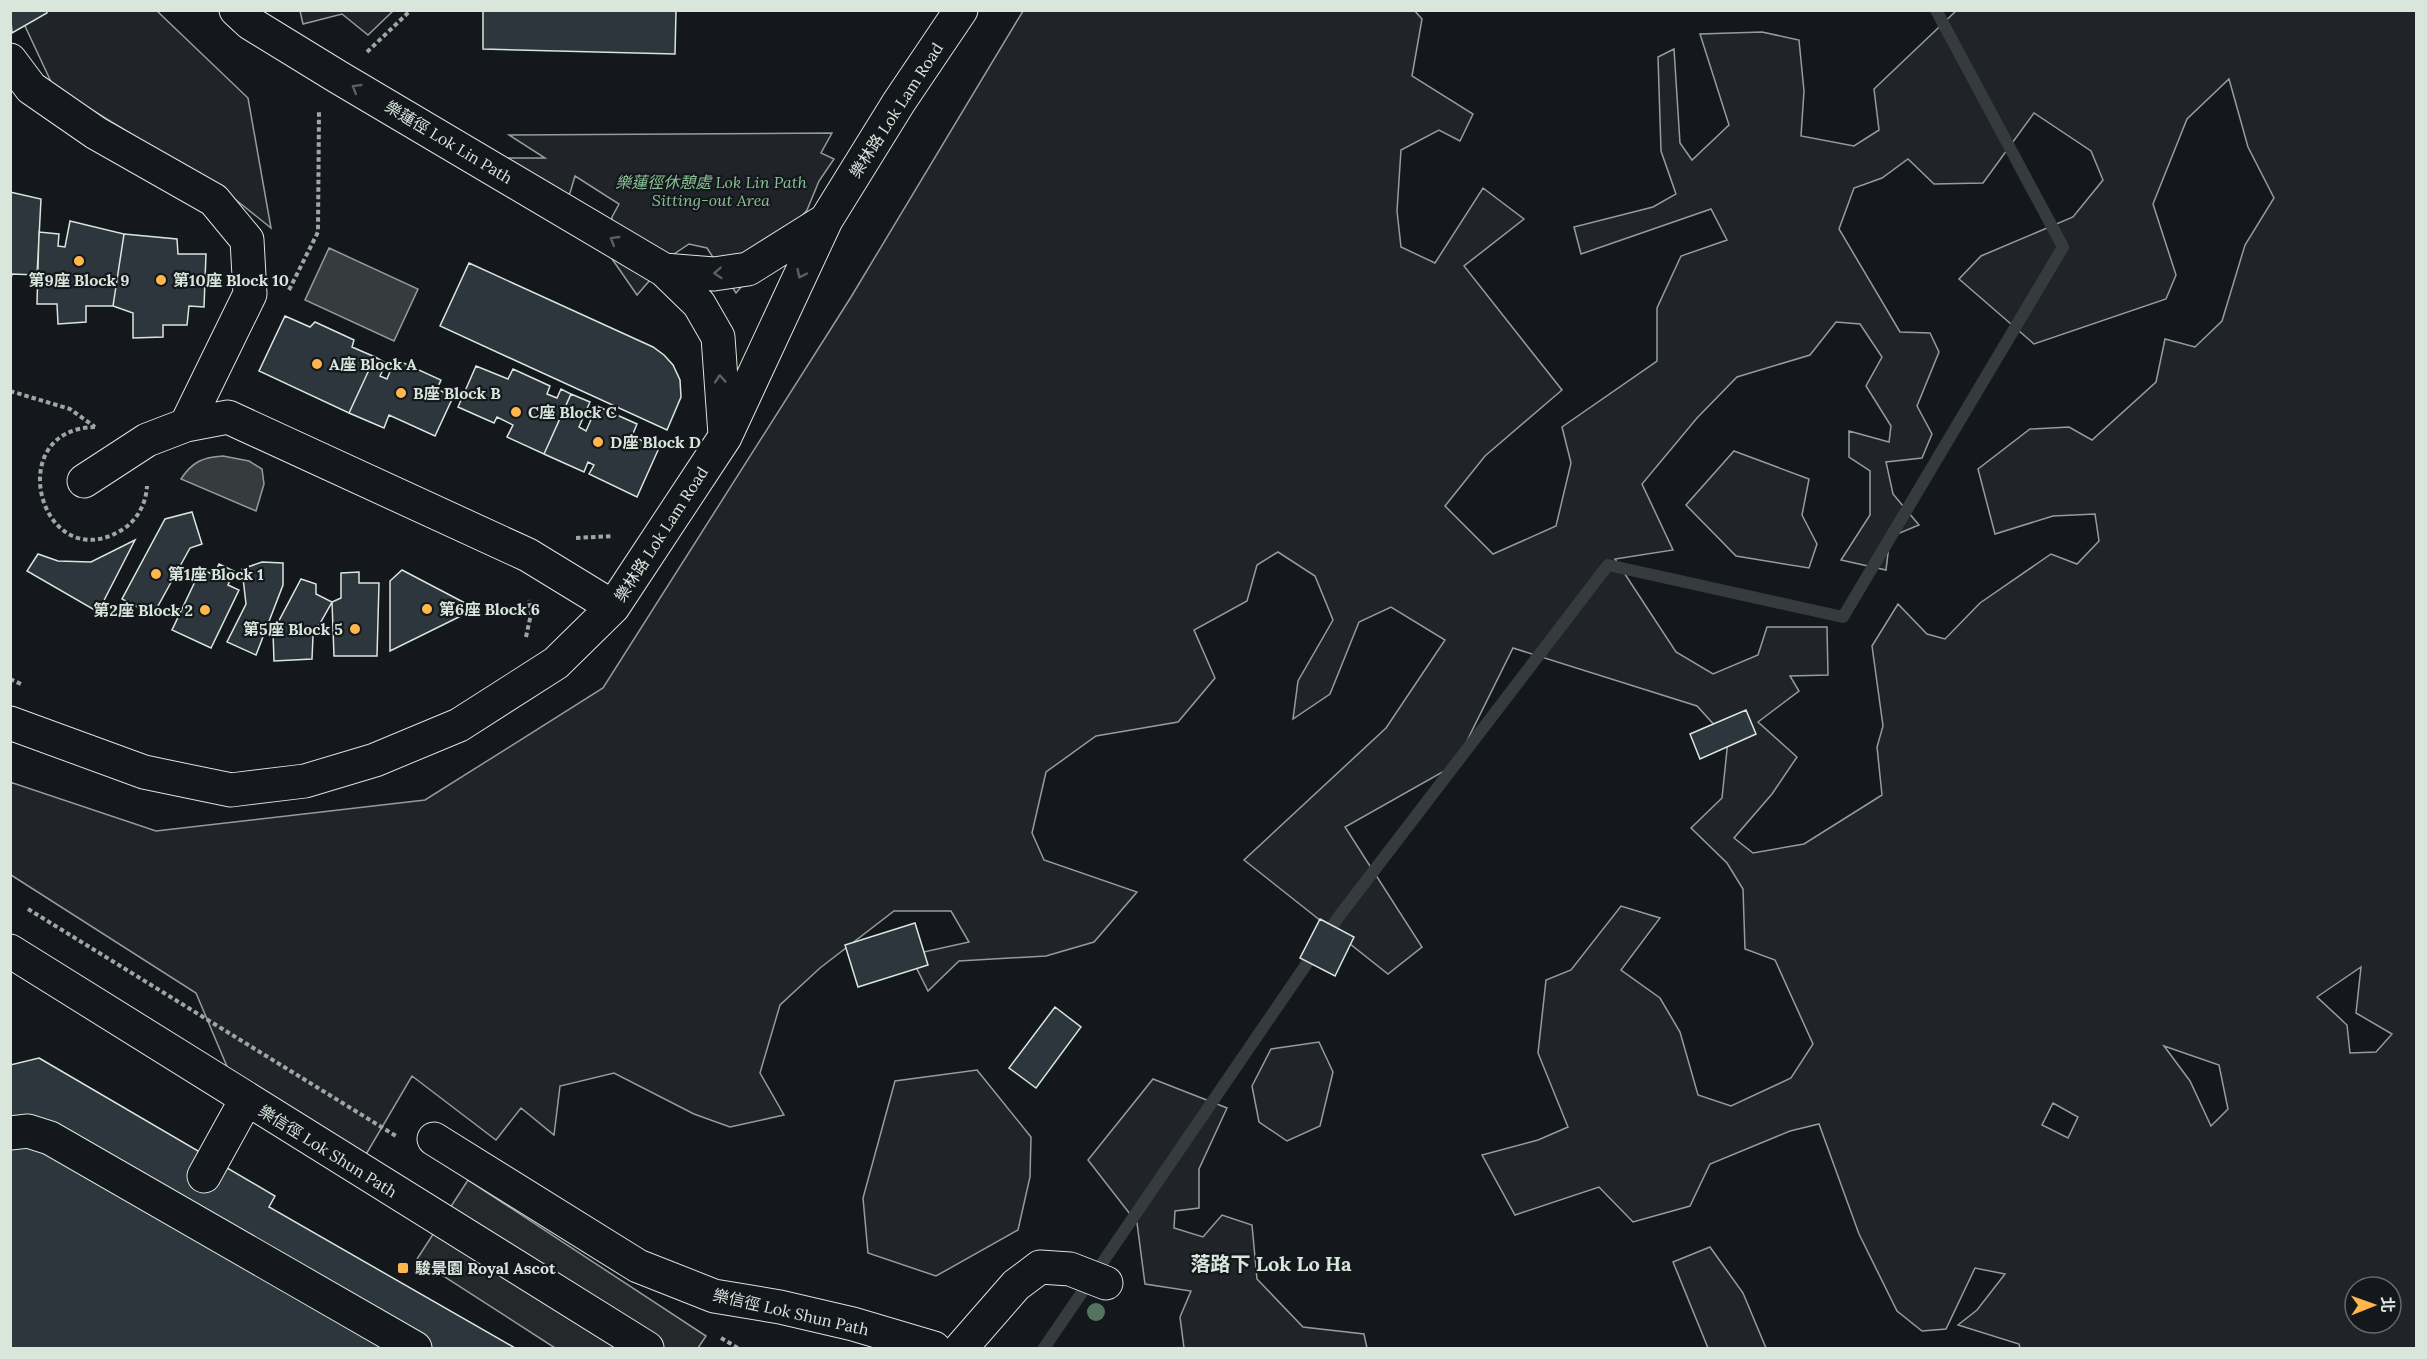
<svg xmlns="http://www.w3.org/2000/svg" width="2427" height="1359" font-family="Lora,'Noto Sans TC',serif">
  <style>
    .green { fill: #202428; stroke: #939e99; stroke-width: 1.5; fill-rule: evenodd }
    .parking { fill: #24282b; stroke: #939e99; stroke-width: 1.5 }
    .water { fill: #363b3e; stroke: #939e99; stroke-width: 1.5 }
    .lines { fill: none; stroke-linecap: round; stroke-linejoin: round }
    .stream { stroke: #363b3e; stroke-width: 12 }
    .building { fill: #2c363c; stroke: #d8e6dc; stroke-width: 1.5 }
    .minor-casing { stroke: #d8e6dc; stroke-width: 35 }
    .path { stroke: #9da8a2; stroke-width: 4; stroke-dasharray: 4.5 3; stroke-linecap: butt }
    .minor { stroke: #14181c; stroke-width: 33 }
    .tree { fill: #55745f }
    .oneway { stroke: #59605f }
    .poi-dot { fill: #ffb74d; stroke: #14181c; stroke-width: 2 }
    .labels { text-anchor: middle; stroke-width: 4.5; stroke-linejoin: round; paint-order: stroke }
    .street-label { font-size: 16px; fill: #d8e6dc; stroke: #14181c }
    .park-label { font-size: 16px; font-style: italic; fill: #8ac095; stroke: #14181c }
    .poi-label { font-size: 16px; font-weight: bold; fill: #d8e6dc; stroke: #14181c; text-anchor: start }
    .quarter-label { font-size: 20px; font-weight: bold; fill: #d8e6dc; stroke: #14181c }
  </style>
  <rect width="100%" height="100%" fill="#14181c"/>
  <path class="green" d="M1414,10L1422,19L1412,76L1473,114L1460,141L1439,130L1401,150L1397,211L1401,247L1435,263L1483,188L1524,219L1464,266L1562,390L1485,456L1445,506L1493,554L1556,526L1571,463L1562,427L1657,361V308L1681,256L1727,240L1711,209L1581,254L1574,227L1653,207L1676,194L1661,151L1658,57L1674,49L1680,143L1692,160L1729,125L1700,34L1762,32L1799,40L1804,91L1801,136L1854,146L1879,130L1874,89L1956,11H2416V1348H2020L2019,1344L1958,1325L1977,1310L2005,1274L1975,1268L1946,1329L1922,1331L1897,1311L1859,1234L1819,1124L1790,1131L1710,1164L1690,1206L1633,1222L1599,1187L1515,1215L1482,1155L1538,1140L1568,1127L1538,1053L1546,980L1571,970L1621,906L1660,918L1621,970L1660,998L1680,1032L1698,1095L1731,1106L1791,1078L1813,1044L1775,960L1745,949L1743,889L1727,863L1691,828L1722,798L1728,740L1697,706L1513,648L1455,765L1345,827L1422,947L1388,974L1244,860L1386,728L1445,640L1391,607L1359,622L1330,694L1293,719L1298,681L1333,620L1315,576L1278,552L1257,565L1247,601L1194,630L1215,678L1178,722L1096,736L1046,772L1032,833L1044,860L1137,892L1094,942L1046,956L959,961L928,991L910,955L969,942L951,911H894L820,968L780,1005L760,1073L784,1115L730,1127L694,1114L614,1073L560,1086L554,1135L521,1108L496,1140L412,1076L361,1163L239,1095L196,993L11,875L10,782L156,831L425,800L603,688L851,297L1023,11ZM2229,79L2248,147L2274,198L2245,245L2222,321L2195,347L2165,339L2156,382L2092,440L2069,427L2030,429L1978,469L1995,534L2053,516L2095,514L2099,541L2077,564L2051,554L1980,603L1945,639L1927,634L1898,604L1872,646L1883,726L1877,747L1882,795L1804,844L1753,853L1734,838L1772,794L1797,757L1758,722L1799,691L1790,676L1828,675L1827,627H1767L1758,655L1713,674L1676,652L1615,559L1673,550L1642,484L1697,418L1737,377L1810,355L1836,322L1860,324L1882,357L1866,386L1891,426L1889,442L1849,431V457L1870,471V515L1841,560L1886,570L1890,537L1919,525L1893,494L1886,462L1922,458L1932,434L1917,406L1939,352L1930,333L1900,332L1839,229L1854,188L1882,178L1908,159L1934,184L1983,183L2034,113L2091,151L2103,180L2073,217L1981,256L1959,279L2034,344L2166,299L2176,275L2153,204L2187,119ZM2361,967L2356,1013L2392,1034L2376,1052L2350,1053L2347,1025L2317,997ZM2164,1046L2219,1065L2228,1109L2211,1126L2190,1081ZM2053,1103L2078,1117L2068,1138L2042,1125ZM2355,1287H2391V1323H2355Z
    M18,11H157L248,98L271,228L226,192L53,86Z
    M300,11V10L393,11L368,35L342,14L303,24Z
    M832,133L821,153L834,159L819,181L807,210L736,293L707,248L689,244L671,256L637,295L610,256L612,217L619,204L575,176L570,193L539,215L491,184L505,158H545L509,135Z
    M1734,451L1809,479L1802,515L1817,544L1809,568L1736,556L1686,505Z
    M1319,1042L1333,1072L1320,1126L1287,1141L1259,1122L1252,1086L1271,1049Z
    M977,1070L1031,1137L1030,1177L1018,1230L936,1276L868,1253L863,1198L895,1081Z
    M1153,1079L1227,1108L1199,1169V1208L1175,1211L1174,1228L1203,1237L1222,1215L1252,1225L1257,1279L1303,1327L1364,1334L1367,1348H1184L1180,1317L1191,1291L1145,1284L1137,1223L1088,1160Z
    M1710,1247L1743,1293L1766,1348H1708L1673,1262Z"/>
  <path class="parking" d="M468,1180L706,1336L698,1348H555L417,1259Z"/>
  <path class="water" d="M329,248L418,289L394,341L305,300Z
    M223,456L249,461L262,469L264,484L256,511L181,479C192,462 203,457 223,456Z"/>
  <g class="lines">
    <path class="stream" d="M1044,1348L1340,915L1608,565L1843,617L2063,247L1936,10"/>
  </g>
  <path class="building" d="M10,10H46L47,13L12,33Z
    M483,10L676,11L675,54L483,49Z
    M10,192L41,199L37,275L12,274L10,283Z
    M70,221L124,234L113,306H86V322L58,324L57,304H37L39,232L59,234L58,246L65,247Z
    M124,234L177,239L178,254H206L204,307L189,306L187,325H163V337L133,338V313L113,306Z
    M469,263L653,347L664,355L673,365L680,380L681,397L667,430L440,326Z
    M285,316L310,327L315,322L354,340L352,347L375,357L349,413L259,371Z
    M375,357L386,363L380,376L387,379L395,359L441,380L437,389L453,397L435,436L389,415L384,428L349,413Z
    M476,366L508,379L513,369L550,386L547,394L557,398L561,389L571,394L544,454L507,437L513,425L497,417L494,423L458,407Z
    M571,394L590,402L579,427L586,431L597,406L637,424L632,436L659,448L637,497L589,474L594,465L588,462L584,472L544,454Z
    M192,512L202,544L190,548L153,615L122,599L165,519Z
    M135,540L98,612L27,571L38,554L58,561L91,562Z
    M262,562L283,563V585L256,655L227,642L246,604L242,569Z
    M219,564L234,571L228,585L239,590L211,648L172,630L201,569L214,575Z
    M402,570L465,603V614L390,651V581Z
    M359,572V583H379L377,656H334L332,602L341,598V573Z
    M301,579L316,584V594L332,602L313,636L312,659L274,661L273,632Z
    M1746,710L1756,734L1700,759L1690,734Z
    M1320,919L1354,937L1335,976L1300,958Z
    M915,923L928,965L858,987L845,945Z
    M1055,1007L1081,1027L1036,1088L1009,1068Z
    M39,1058L275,1196L269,1207L515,1348H10V1065Z"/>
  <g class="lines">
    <defs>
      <path id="minor" d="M236,10L250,23L338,77L664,270L699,304L718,337L725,435
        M10,60L31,88L96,133L214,200L247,240L250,294L186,425
        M664,270L714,274L748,269L826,220
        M84,481L147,440L186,425L228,417L528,555L613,607
        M10,723L144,772L231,790L305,781L375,760L459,725L556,663L613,607L725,437L826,220L899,102L961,10
        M10,951L647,1348
        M10,1133L28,1131L50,1138L415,1348
        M434,1139L638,1266L714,1296L780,1307L853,1324L934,1348
        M204,1176L246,1100
        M961,1348L1016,1285L1040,1267L1070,1269L1106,1283"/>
    </defs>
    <use href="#minor" class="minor-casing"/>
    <path class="path" d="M367,52L411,10
      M289,290L318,232L319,110
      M10,391L70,409L95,427
      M95,427C0,429 41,577 120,531C136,522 146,505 147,486
      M576,538L613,536
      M526,637L531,614L529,600
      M10,679L23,685
      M28,909L396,1136
      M721,1338L738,1348"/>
    <use href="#minor" class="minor"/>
  </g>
  <circle class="tree" cx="1096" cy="1312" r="9"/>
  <defs><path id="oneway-chevron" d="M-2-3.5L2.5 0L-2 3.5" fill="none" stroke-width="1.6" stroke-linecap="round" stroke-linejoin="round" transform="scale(1.5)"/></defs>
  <g class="oneway">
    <use href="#oneway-chevron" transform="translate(356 88) rotate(-149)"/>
    <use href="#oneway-chevron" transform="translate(614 240) rotate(-149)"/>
    <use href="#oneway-chevron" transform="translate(718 273) rotate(176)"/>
    <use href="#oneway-chevron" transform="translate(801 274) rotate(115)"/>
    <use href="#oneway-chevron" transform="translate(720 379) rotate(-94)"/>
  </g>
  <g class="poi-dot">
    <circle cx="79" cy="261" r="6"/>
    <circle cx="161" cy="280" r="6"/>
    <circle cx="317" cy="364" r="6"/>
    <circle cx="401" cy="393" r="6"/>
    <circle cx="516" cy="412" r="6"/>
    <circle cx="598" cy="442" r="6"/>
    <circle cx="156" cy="574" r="6"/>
    <circle cx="427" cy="609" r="6"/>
    <circle cx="205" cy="610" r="6"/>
    <circle cx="355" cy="629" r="6"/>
    <rect x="397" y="1262" width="12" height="12" rx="3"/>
  </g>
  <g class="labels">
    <g class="street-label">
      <text transform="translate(896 110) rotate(-57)" y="6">樂林路 Lok Lam Road</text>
      <text transform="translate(449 142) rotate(31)" y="6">樂蓮徑 Lok Lin Path</text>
      <text transform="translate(661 534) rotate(-57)" y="6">樂林路 Lok Lam Road</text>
      <text transform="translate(328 1151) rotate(32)" y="6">樂信徑 Lok Shun Path</text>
      <text transform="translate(791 1312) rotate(13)" y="6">樂信徑 Lok Shun Path</text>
    </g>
    <g class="park-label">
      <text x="711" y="188">樂蓮徑休憩處 Lok Lin Path<tspan x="711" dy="18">Sitting-out Area</tspan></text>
    </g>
    <g class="poi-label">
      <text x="79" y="286" text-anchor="middle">第9座 Block 9</text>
      <text x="173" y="286">第10座 Block 10</text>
      <text x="329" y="370">A座 Block A</text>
      <text x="413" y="399">B座 Block B</text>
      <text x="528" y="418">C座 Block C</text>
      <text x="610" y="448">D座 Block D</text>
      <text x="168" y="580">第1座 Block 1</text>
      <text x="439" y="615">第6座 Block 6</text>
      <text x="193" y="616" text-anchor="end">第2座 Block 2</text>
      <text x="343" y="635" text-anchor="end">第5座 Block 5</text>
      <text x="415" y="1274">駿景園 Royal Ascot</text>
    </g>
    <g class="quarter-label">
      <text x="1271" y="1271">落路下 Lok Lo Ha</text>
    </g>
  </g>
  <rect width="2427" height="1359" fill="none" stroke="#d8e6dc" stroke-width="24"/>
  <g transform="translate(2373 1305) rotate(89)"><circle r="28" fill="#14181c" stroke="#626a69" stroke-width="1.5"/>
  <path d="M0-4.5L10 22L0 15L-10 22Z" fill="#ffb74d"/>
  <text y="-9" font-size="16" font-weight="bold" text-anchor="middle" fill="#d8e6dc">北</text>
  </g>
</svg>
